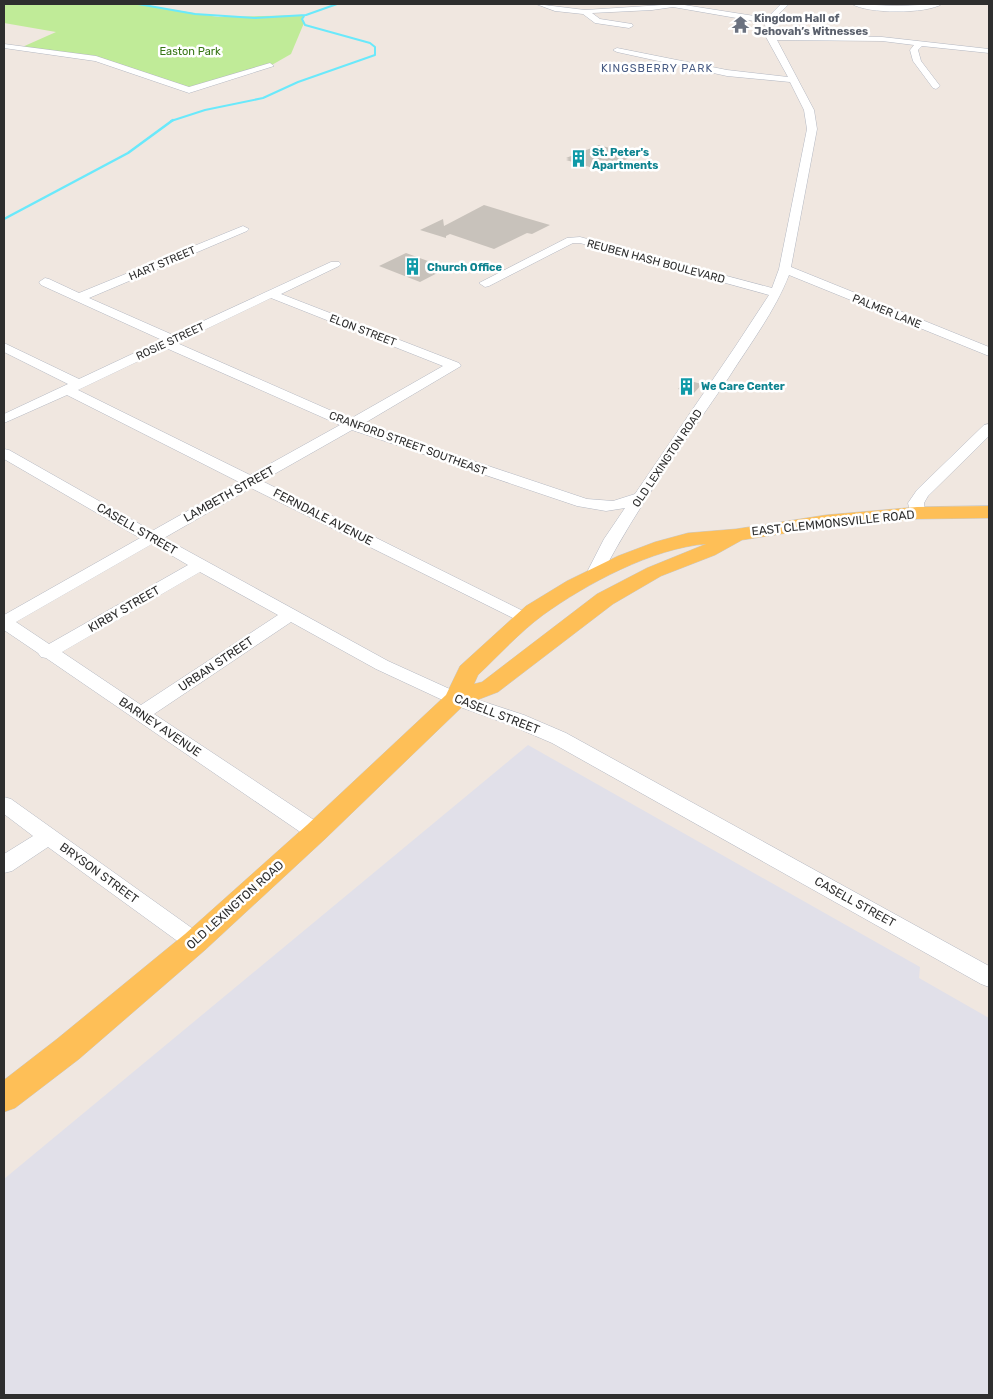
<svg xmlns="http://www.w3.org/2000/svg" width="993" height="1399" font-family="Rubik,sans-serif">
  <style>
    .industrial { fill: #e1e0e9 }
    .green { fill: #c0eb98 }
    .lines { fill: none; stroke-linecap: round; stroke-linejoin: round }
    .stream-far1 { stroke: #6ae9fb; stroke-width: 2 }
    .stream { stroke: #6ae9fb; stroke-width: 2.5 }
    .building { fill: #c8c2bb }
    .minor-casing { stroke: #b4b8c2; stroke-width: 1 }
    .major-casing { stroke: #c9c9c9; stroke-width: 1 }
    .minor { fill: #fff; fill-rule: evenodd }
    .major { fill: #febf57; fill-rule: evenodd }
    .labels { text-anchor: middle; stroke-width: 5; stroke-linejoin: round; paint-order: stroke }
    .far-worship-label { font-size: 11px; font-weight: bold; fill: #5b616d; stroke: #fff; text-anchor: start }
    .far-park-label { font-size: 11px; fill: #367514; stroke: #fff }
    .far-neighbourhood-label { font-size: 11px; letter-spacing: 1px; fill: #495c84; stroke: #fff }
    .far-culture-label { font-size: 11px; font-weight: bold; fill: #0d838f; stroke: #fff; text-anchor: start }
    .far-street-label { font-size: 11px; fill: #2e2e2e; stroke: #fff }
    .street-label { font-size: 12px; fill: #2e2e2e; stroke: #fff }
  </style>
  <rect width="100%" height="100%" fill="#f0e7e0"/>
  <path class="industrial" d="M528,745L920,967L919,978L989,1018V1395H4V1179Z"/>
  <path class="green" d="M4,4H138L218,17L305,15L302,19L304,23L291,54L270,66L189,90L96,59L20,48L56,32L4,23Z"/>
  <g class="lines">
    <path class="stream-far1" d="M138,4L195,14L255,18L306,15L337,4
      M171,121L205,110L263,98L298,82L375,55V47L370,43L305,25L302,19L305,15"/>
    <path class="stream" d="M4,219L128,153L173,120"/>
  </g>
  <path class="building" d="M599,145L635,155L603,171L566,160L569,159L566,158Z
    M484,205L526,218L550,225L532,234L527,233L494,249L450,234L446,236V238L420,230L443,219L444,226Z
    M406,253L447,268L420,282L379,266Z
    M686,380L702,384L694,393L678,389Z"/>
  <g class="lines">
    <defs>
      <path id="minor" d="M536,4L585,10L678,4L767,18L781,4H789C780,13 769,20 774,35L882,37L989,49V53L922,46L918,50L921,61L940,86L936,89L933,88L913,61L910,50L914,45L882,41L777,40L814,110L817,129L791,267L989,347V356L789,275C775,311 750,344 729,377C685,442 637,506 601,576L599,580H587L585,576L604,539L625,508L606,511L577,506L352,430L262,481L531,615L534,619L531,623L525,624L251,488L164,538L388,661L463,695L524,715L566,733L989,966V987L981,984L552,743L510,725L449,703L376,669L291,622L154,714L323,826L326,832L323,838L316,840L309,838L46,658L41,657L38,653L4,630V615L140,538L4,459V449L9,450L152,531L239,482L67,395L4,423V414L68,384L4,352V343L79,379L162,340L41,285L39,282L45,278L49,279L79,293L243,226L249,229L247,231L89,298L173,335L331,262H339L341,264L339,266L281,294L459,363L461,366L363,424L587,499L613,501L635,494L735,347L769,295L580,243H573L489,286L485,287L479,283L567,238L580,237L772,288L779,269L807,129L804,110L790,82L727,76L617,52L613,50L617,48L727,70L788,77L766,37L765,23L673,7L652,10L592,13L600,19L632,24L633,26L629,28L595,23L583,14L555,11ZM271,298L443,366L350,419L177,343ZM166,348L340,425L250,475L78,390ZM152,544L188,565L49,644L16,622ZM200,572L278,615L141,705L62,652Z
        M852,4L897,6L942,4C927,14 867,14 852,4Z
        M4,44L96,56L189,87L270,63L274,66L189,93L95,61L4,48Z
        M989,424V436L928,496L924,503L925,513L923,516H911L908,503L917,490L984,425Z
        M4,797L11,799L203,936L206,942L203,948L195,951L187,948L48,847L12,871L4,873V854L33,836L4,814Z"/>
      <path id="major" d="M989,506V518L917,519L826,527L742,540L715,555L661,576L613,604L498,692L464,705L325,839L205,950L79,1059L15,1108L4,1112V1080L57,1039L185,934L307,825L446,695L460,666L526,606L567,581L618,556L655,542L688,533L736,529L826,515L917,507ZM706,544L647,568L597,594L482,682L474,684L478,675C499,655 520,632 543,615C586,584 653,548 706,544Z"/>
    </defs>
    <use href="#minor" class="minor-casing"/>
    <use href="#major" class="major-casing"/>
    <use href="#minor" class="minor"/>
    <use href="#major" class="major"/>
  </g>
  <defs>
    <symbol id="temple-bare" viewBox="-9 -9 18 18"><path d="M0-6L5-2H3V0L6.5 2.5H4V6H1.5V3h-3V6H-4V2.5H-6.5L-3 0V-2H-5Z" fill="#6b7280" stroke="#fff" stroke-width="2.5" paint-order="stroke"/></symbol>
    <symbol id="building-bare" viewBox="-9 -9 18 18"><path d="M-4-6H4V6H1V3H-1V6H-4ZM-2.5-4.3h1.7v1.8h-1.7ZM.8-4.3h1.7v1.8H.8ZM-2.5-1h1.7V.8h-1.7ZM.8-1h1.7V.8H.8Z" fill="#0f9aa8" stroke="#fff" stroke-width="2.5" paint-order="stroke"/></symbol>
  </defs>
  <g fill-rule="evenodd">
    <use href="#temple-bare" x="728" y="12" width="25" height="25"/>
    <use href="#building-bare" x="566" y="146" width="25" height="25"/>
    <use href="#building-bare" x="400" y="254" width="25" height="25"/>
    <use href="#building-bare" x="674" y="374" width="25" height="25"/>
  </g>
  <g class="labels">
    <g class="far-worship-label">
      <text x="754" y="22">Kingdom Hall of<tspan x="754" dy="13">Jehovah’s Witnesses</tspan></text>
    </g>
    <g class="far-park-label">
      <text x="190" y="55">Easton Park</text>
    </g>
    <g class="far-neighbourhood-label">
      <text x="657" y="72">KINGSBERRY PARK</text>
    </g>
    <g class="far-culture-label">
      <text x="592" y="156">St. Peter's<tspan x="592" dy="13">Apartments</tspan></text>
      <text x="427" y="271">Church Office</text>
      <text x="701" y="390">We Care Center</text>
    </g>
    <g class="far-street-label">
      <text transform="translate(656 261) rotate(15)" y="4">REUBEN HASH BOULEVARD</text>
      <text transform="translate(162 263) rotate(-23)" y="4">HART STREET</text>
      <text transform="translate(887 311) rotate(22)" y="4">PALMER LANE</text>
      <text transform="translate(363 330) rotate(21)" y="4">ELON STREET</text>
      <text transform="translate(170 341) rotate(-25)" y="4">ROSIE STREET</text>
      <text transform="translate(408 443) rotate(20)" y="4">CRANFORD STREET SOUTHEAST</text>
      <text transform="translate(667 458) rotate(-56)" y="4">OLD LEXINGTON ROAD</text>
    </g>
    <g class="street-label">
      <text transform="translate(229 494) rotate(-29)" y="4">LAMBETH STREET</text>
      <text transform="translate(323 517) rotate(27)" y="4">FERNDALE AVENUE</text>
      <text transform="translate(833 523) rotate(-6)" y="4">EAST CLEMMONSVILLE ROAD</text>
      <text transform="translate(137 529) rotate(30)" y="4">CASELL STREET</text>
      <text transform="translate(124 609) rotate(-30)" y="4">KIRBY STREET</text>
      <text transform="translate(216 664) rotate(-34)" y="4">URBAN STREET</text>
      <text transform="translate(497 714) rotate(21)" y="4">CASELL STREET</text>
      <text transform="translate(160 727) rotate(34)" y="4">BARNEY AVENUE</text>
      <text transform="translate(99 873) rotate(36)" y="4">BRYSON STREET</text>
      <text transform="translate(855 902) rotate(29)" y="4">CASELL STREET</text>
      <text transform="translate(235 905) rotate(-42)" y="4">OLD LEXINGTON ROAD</text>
    </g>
  </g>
  <rect width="993" height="1399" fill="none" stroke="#2e2e2e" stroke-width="10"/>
</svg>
